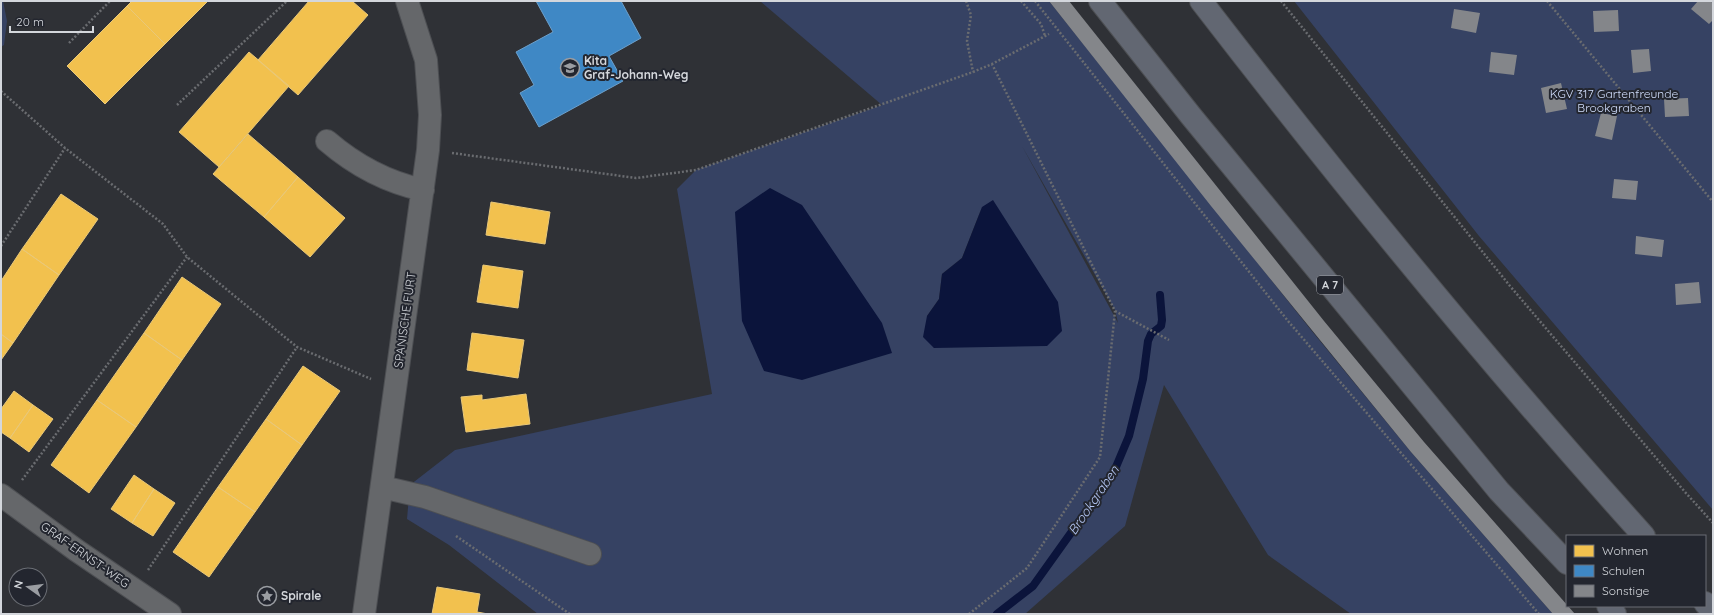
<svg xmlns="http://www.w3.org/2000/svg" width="1714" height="615" font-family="Quicksand,sans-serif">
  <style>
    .green { fill: #364263; fill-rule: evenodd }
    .water { fill: #0b143b }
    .homes { fill: #f2c14e; stroke: #e9c879 }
    .schools { fill: #3f88c5; stroke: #6ca0cc }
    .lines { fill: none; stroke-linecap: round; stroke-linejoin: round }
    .stream { stroke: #0b143b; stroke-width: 8 }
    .building { fill: #84868a }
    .minor-casing { stroke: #4d4f53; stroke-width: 24 }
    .highway-casing { stroke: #4d4f53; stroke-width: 24 }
    .path { stroke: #6a6c70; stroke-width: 2.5; stroke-dasharray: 2 2; stroke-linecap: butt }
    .minor { stroke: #65676a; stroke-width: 22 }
    .highway { stroke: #626772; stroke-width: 22 }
    .labels { text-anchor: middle; stroke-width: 4; stroke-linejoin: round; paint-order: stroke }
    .shield { fill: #23262f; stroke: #9fa2a8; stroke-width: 1 }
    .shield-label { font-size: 11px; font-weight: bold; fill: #d4d7dc }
    .poi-label { font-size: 12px; font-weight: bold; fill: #d4d7dc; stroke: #23262f; text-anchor: start }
    .park-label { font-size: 12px; fill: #d1defd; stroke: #23262f }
    .street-label { font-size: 12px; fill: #d4d7dc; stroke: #23262f }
    .water-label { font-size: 13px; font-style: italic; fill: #b5c7f5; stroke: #23262f }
  </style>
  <rect width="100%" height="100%" fill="#2f3136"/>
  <path class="green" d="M1,1H3L7,21L4,45L1,47Z
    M760,1H1049L1311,330L1411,452L1553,614H1351L1268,555L1164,385L1125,526L1025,614H538L449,545L407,519L410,485L455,450L712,394L677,189L696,170L882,105ZM1022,146L1115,310L1118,323ZM982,207L934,348L927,316L939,299L942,274L962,258Z
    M1294,1H1713V510L1479,236Z"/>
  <path class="water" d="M770,188L802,205L882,323L892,353L802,380L764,371L742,321L735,212Z
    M993,200L1058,302L1062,331L1047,346L934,348L923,337L927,316L939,299L942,274L962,258L982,207Z"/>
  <path class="homes" d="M132,1H208L165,44L127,6Z
    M309,1H352L368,15L298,95L258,60Z
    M127,6L165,44L105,104L67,66Z
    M249,52L289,86L219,167L179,132Z
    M248,134L298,177L264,217L213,174Z
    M298,177L345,218L310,257L264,217Z
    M61,194L98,219L59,275L22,249Z
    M491,202L550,212L545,244L486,235Z
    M22,249L59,275L13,343L1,334V281Z
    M483,265L523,271L518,308L477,302Z
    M182,277L221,304L182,360L144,333Z
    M144,333L182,360L136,427L97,400Z
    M472,333L524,340L518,378L467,370Z
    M1,334L13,343L1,360Z
    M303,366L340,391L302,445L266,419Z
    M14,391L33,405L10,438L1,432V409Z
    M526,394L530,424L466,432L461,397L482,395V400Z
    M97,400L136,427L89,493L51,465Z
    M33,405L53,419L29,452L10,438Z
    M266,419L302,445L255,512L218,487Z
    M134,475L154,489L132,523L111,509Z
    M218,487L255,512L209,577L173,552Z
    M154,489L175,503L153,536L132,523Z
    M437,587L480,594L477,612L488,614H432Z"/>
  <path class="schools" d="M536,1H621L641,38L609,56L623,81L539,127L520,93L534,85L516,52L553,32Z"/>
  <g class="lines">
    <path class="stream" d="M997,614L1033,586L1113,474L1129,436L1143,379L1148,341L1151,334L1161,326L1162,320L1160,295"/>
  </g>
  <path class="building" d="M1049,1H1069L1324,321L1424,442L1575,614H1553L1411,452L1211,206Z
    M1698,1H1710L1713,3V20L1709,24L1691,9Z
    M1454,9L1480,13L1476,33L1451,28Z
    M1618,10L1619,31L1594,32L1593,11Z
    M1649,49L1651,71L1633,73L1631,50Z
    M1491,52L1517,55L1514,75L1489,72Z
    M1561,83L1567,109L1546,113L1541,88Z
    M1688,98L1689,116L1665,117L1664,99Z
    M1601,113L1617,116L1612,140L1595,136Z
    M1614,179L1638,181L1636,200L1612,198Z
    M1636,236L1664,240L1662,257L1635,254Z
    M1699,282L1701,303L1676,305L1675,284Z"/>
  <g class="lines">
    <defs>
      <path id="minor" d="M327,141C356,166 386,182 423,190
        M382,487L425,497L590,554
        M1,495L76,550L170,614
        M364,614L428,150L430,115L426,60L407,1"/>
      <path id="highway" d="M1100,1L1191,116L1499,491L1567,563
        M1201,1C1342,184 1489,364 1644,536
        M1705,603L1713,612
        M1608,606L1615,614"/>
    </defs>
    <use href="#minor" class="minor-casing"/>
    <use href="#highway" class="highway-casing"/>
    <path class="path" d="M966,1L971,15L967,41L973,72
      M1021,1L1041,24L1045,36
      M1035,1L1288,321L1539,614
      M1281,1L1510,286L1685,492L1713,523
      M1547,1L1713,202
      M69,43L110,1
      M1,91L65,148L163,224L187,257L297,347L371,379
      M177,105L287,1
      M452,153L636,178L696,170L973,72L992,64L1049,34
      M1,246L65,148
      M1115,311L1169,340
      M22,480L187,257
      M456,536L570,614
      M148,570L297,347
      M969,614L1027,568L1100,457L1115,311L992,64"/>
    <use href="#minor" class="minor"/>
    <use href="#highway" class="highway"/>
  </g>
  <defs>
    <symbol id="school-ring" viewBox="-11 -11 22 22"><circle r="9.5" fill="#23262f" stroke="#9a9da2" stroke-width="1.5"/><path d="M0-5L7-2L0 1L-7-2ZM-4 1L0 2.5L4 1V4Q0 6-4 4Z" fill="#9a9da2"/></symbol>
    <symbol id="sight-ring" viewBox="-11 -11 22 22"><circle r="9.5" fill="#23262f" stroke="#9a9da2" stroke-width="1.5"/><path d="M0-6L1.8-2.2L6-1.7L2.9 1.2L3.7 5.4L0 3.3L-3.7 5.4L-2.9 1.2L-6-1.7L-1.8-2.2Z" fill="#9a9da2"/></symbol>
  </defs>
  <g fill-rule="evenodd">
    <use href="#school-ring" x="559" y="57" width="22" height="22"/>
    <use href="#sight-ring" x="256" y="585" width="22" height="22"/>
  </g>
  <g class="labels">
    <rect class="shield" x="1317" y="276" width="26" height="18" rx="3"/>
    <g class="shield-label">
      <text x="1330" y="289">A 7</text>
    </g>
    <g class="poi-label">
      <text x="584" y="65">Kita<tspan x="584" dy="14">Graf-Johann-Weg</tspan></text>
      <text x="281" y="600">Spirale</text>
    </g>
    <g class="park-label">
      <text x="1614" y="98">KGV 317 Gartenfreunde<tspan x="1614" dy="14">Brookgraben</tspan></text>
    </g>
    <g class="street-label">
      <text transform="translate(405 320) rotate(-82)" y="4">SPANISCHE FURT</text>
      <text transform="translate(85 555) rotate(35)" y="4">GRAF-ERNST-WEG</text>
    </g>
    <g class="water-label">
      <text transform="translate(1093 500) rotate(-56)" y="5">Brookgraben</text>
    </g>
  </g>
  <rect width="1714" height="615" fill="none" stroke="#d4d7dc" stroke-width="4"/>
  <rect x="1566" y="535" width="140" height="72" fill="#23262f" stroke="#6a6d74"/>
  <rect x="1574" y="545" width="20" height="12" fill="#f2c14e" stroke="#6a6d74"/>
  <text x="1602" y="555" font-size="12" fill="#d4d7dc">Wohnen</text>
  <rect x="1574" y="565" width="20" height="12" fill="#3f88c5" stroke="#6a6d74"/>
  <text x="1602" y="575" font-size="12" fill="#d4d7dc">Schulen</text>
  <rect x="1574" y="585" width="20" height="12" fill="#84868a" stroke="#6a6d74"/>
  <text x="1602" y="595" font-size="12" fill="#d4d7dc">Sonstige</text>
  <g transform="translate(28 587) rotate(284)"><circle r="19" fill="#23262f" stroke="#6a6d74"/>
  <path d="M0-3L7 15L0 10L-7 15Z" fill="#9a9da2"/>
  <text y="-6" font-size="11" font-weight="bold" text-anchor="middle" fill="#d4d7dc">N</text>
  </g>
  <path d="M10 26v6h83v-6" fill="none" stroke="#d4d7dc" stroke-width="2"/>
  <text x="16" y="26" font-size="12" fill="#d4d7dc" stroke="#23262f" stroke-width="3" paint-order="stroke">20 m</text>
</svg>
